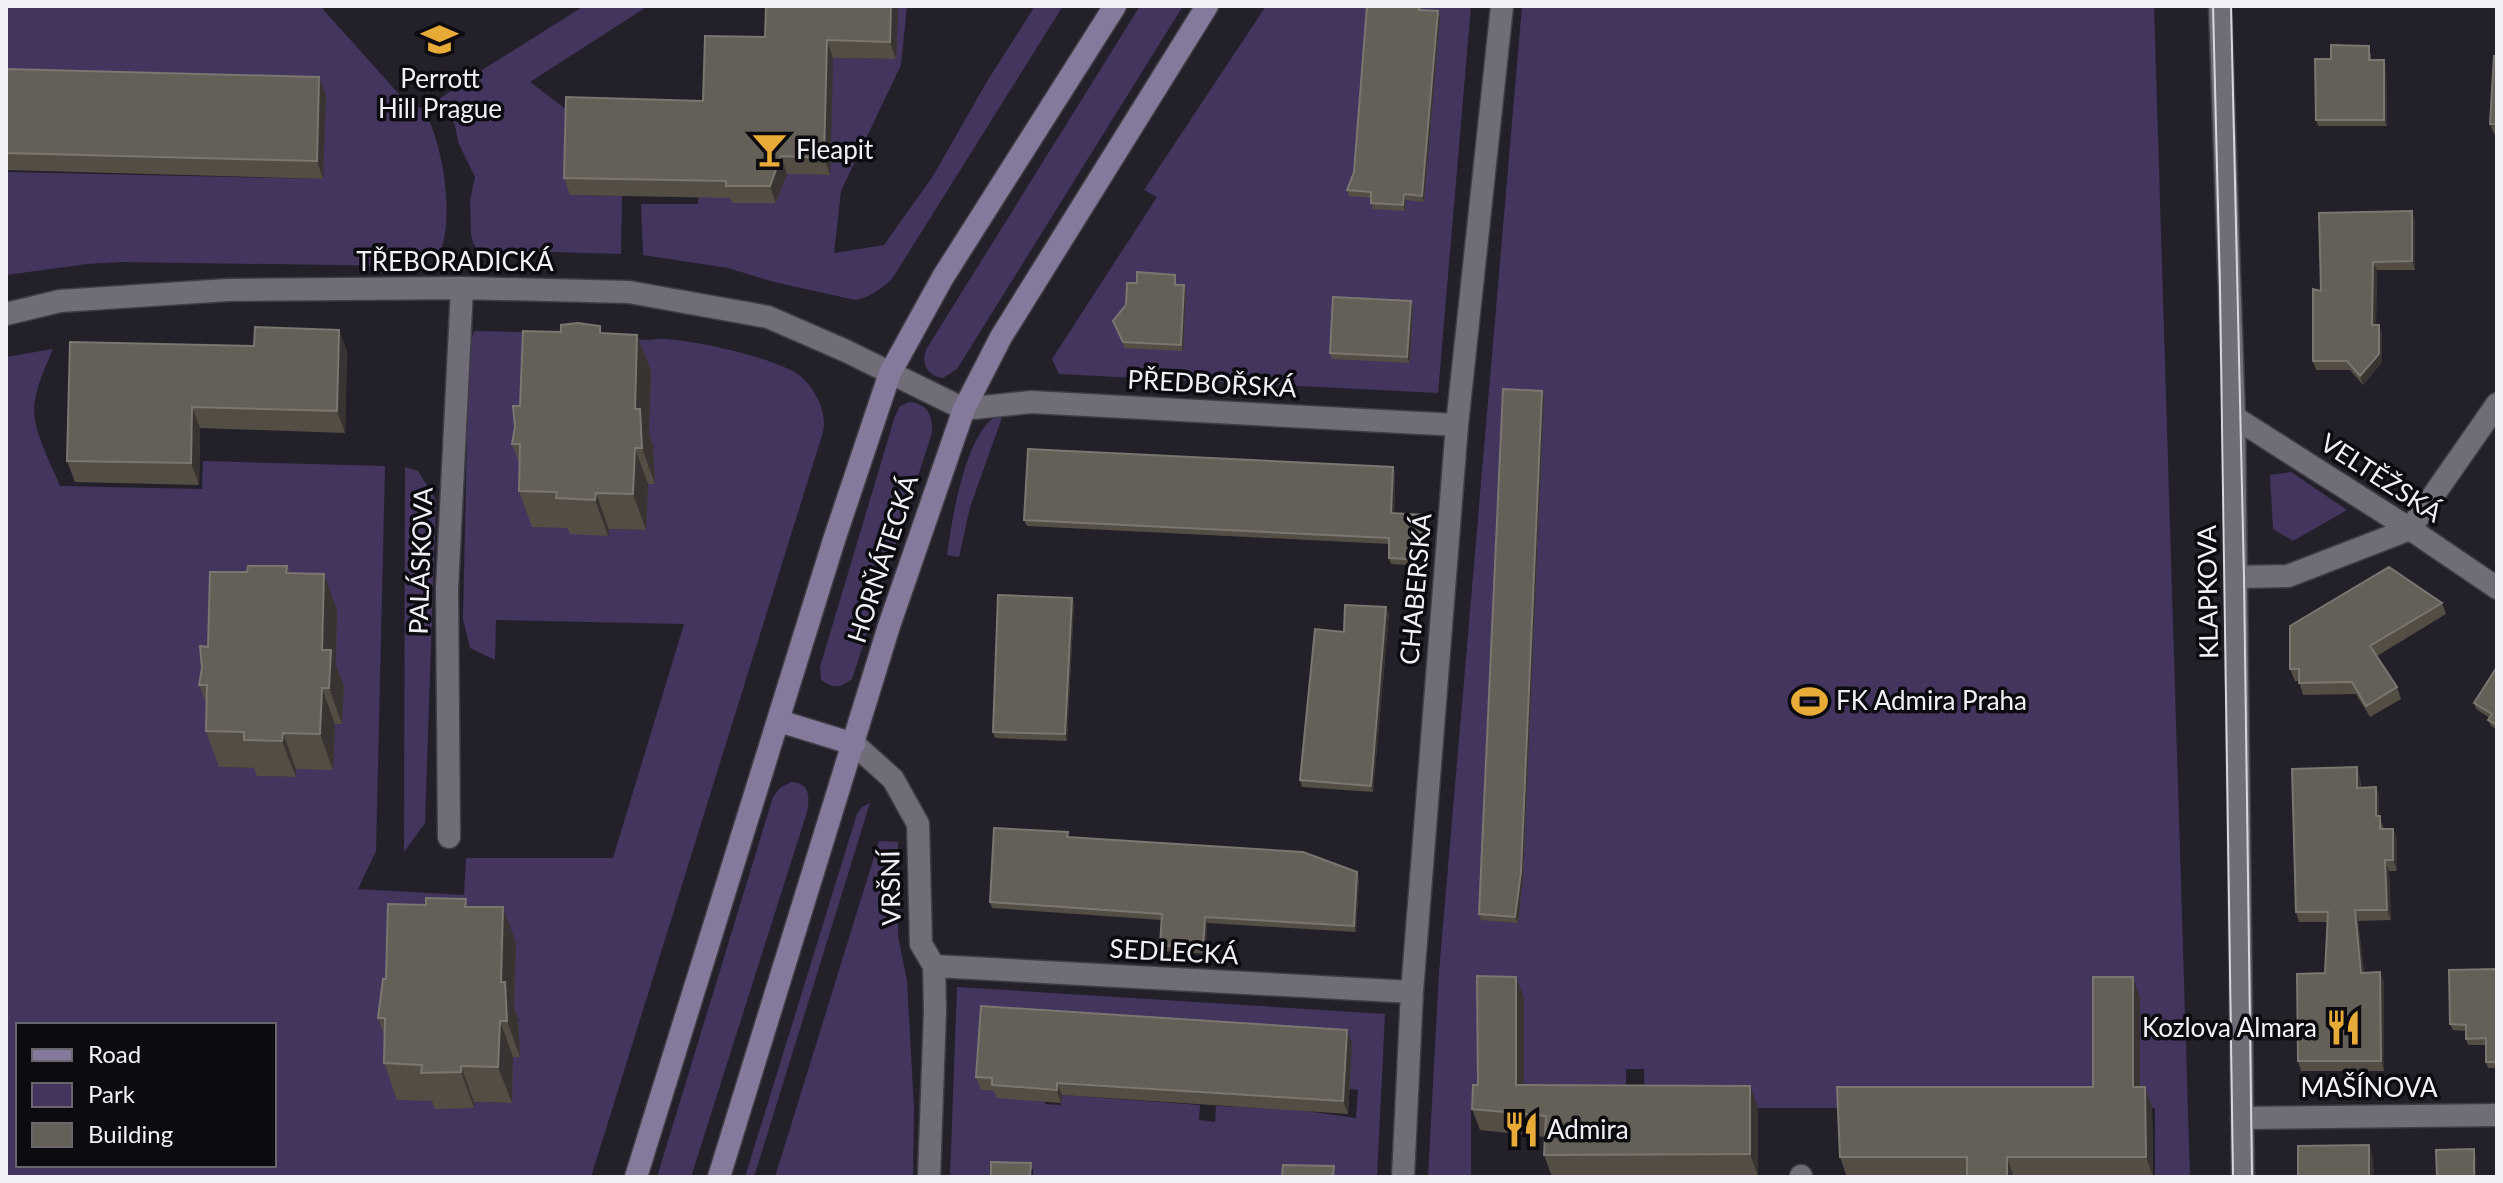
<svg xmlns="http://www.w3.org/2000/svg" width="2503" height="1183" font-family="Lato,sans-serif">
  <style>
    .green { fill: #44355f; fill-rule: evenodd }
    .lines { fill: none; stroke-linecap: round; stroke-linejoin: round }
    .minor-casing { stroke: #3f3d44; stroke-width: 25 }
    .tertiary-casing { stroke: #3f3d44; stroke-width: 25 }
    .secondary-casing { stroke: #3f3d44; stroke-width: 25 }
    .minor { stroke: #706c78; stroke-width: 22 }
    .tertiary { stroke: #706c78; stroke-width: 22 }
    .secondary { stroke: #85799c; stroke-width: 22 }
    .tram { stroke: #d8d6dd; stroke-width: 2 }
    .wall { fill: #534d44 }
    .shaded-wall { fill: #393432 }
    .building { fill: #645f57; stroke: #7a7670; stroke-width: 2 }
    .labels { text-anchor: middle; stroke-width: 7; stroke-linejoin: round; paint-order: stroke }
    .poi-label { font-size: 26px; fill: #f1f0f6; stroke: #0c0b0f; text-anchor: start }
    .street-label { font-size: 26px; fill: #f1f0f6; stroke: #0c0b0f }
  </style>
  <rect width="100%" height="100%" fill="#23202a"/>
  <path class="green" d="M6,6H320L407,103L425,109L474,75L584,6H648L530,82L571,113L705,117L710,52H770L771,6H773L771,54L711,53L709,132L731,134L729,172L734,173L732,203H772L779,196L777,186L749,183L750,172L830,175L833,58L896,59L898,6H907L901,65L841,191L834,253L884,245L933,176L986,83L1035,6H1063L892,279C881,289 869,298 855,300L774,282L728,268L643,255L641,204H698L701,118L572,115L570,195L622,196L621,254L478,250L473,243L471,234L470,201L475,177L458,142L455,125L441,100L425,112C443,146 453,210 442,247L427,259L405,266L121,262L87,264L6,275V172L323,179L326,95L6,87Z
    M1140,6H1183L957,369L943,378C927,376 920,363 927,348Z
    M1266,6H1471L1438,393L1059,374L1052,359L1157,197L1144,190Z
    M1522,6H2154L2190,1177H2155V1108L2140,1107L2139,998L2100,1108H1645L1644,1069H1626V1108L1524,1107V999L1486,1107L1471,1108V1177H1428L1439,972Z
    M474,331L525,332L536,336L651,340C674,334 774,358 796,373C813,384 828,411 823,432L591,1177H6V357L53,349C45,368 35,388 34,409C34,434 51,463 60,486L202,489L203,461L385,466L376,851L358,889L464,895L466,858H613L684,624L496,620L495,660L470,648L463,619L469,349ZM648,445L656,447H649L655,484H648L646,530L609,529L608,536L572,528V534H570V528ZM334,723L342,724H335L333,769H296L295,777L257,776V768L220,767ZM514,1018L522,1020H514L519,1057H513L511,1103L474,1102L472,1110V1102ZM18,1025H274V1165H18Z
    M910,402C928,404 933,416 932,433L852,679C840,689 833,688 821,680L820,667L895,416L900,406Z
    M998,415H1003L970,507L959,557L947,555C952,520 965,432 998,415Z
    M405,467L418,471L436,500L425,823L404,852Z
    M2291,472L2347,510L2293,541L2273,529L2270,475Z
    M791,782C810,783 810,797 807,812L691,1177H657L773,797L780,788Z
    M870,803L754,1177H745L857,814L862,807Z
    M879,841L898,842V936L907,981L914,1109L913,1177H775Z
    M957,987L1385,1014L1377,1177H1033V1169L993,1177H950ZM1352,1044L1349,1089L1358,1090L1356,1118L1291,1109L1216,1106L1215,1122L1199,1120L1200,1105L1062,1095L1061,1105L1045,1104L1044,1094L981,1090Z"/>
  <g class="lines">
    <defs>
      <path id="minor" d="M6,314L60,301L228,290L462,288L629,292L768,317L846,351L964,409L1031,402L1457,425
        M2234,417L2410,529L2497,588
        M2236,577L2288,576L2410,529L2497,404
        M854,744L893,779L918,824L921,944L934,966L935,1011L929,1177
        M449,837L447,589L462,288
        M934,966L1412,992
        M2242,1118L2497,1115
        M1403,1177L1412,992L1457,425L1502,6
        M1801,1177V1176"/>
      <path id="tertiary" d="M2220,6L2234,417L2243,1177"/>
      <path id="secondary" d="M779,721L854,744
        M636,1177L834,540L890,373L943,277L1115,6
        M719,1177L889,626L964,409L1001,337L1207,6"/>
    </defs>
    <use href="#minor" class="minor-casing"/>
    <use href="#tertiary" class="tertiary-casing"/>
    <use href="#secondary" class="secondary-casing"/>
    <use href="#minor" class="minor"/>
    <use href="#tertiary" class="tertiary"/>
    <use href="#secondary" class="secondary"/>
    <path class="tram" d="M2213,6L2220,287L2233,1177
      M2231,6L2244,577L2252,1177"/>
  </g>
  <path class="wall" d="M898,6L896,59L833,58L830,175L787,174L776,203H732L730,198L570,195L564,178L703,101Z
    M1387,6H1422V10L1438,11L1440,17L1424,202L1406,200L1405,211L1373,209L1371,203V198L1349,196L1347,190L1354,172Z
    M2371,53V60L2386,66L2387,126H2318L2316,120L2331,59Z
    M2497,56V134H2494L2490,124Z
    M6,69L319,77L326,95L323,179L6,170Z
    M2415,220V270H2377L2376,325L2382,334V362L2363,385L2350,370H2316L2313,361L2321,291Z
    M1175,275L1177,285H1184L1186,291L1183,351L1125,348L1113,321L1126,305L1137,283Z
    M1411,301L1413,307L1410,363L1332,359L1330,353Z
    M603,333L637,335L651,371L649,433L653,445L655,484H648L646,530L609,529L608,536L570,534L567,528L532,527L519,491L520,465L512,444L515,427L520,406Z
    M70,342L347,351L345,433L200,428L199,485L75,482L67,461Z
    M1542,391L1544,397L1523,878L1518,923L1481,920L1479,914Z
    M1393,467L1395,473L1394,514L1425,515L1427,521L1424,566L1391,564L1389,558V544L1027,526L1024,520Z
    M287,566L290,573L337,610L336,665L344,686L342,724H335L333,770L296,769V777L257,776L254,768L219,767L206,731L207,706L199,685L202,668L208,647L247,572Z
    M1072,598L1074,604L1067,741L995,738L993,732Z
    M2442,603L2446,614L2377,656L2397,687L2401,699L2370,717L2356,694L2303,695L2299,681H2295L2290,669Z
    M1389,613L1373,792L1302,787L1300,780Z
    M2497,667V730L2491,726L2488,720L2490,718L2476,709L2474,703Z
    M2360,778L2361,787H2376L2379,797V816L2384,829H2393L2397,839V871H2389L2391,920L2358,921L2364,972H2380L2384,982V1071H2301L2298,1061L2325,973L2327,922H2299L2296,912Z
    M1068,832L1069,837L1359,878L1356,932L1207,923L1206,954L1162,951L1160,945L1161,920L992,908L990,902Z
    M466,899L468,907L516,943L514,1008L518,1018L520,1057H513L512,1103L474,1102V1108L435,1109L432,1101L397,1100L384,1063L385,1037L378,1018L386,979L426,905Z
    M2497,969V1068H2488L2486,1062V1045H2468L2466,1039V1031L2453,1030L2450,1024Z
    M2133,977L2140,998V1087L2152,1107L2153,1177H1847L1840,1157L2093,1087Z
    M1524,998V1086L1758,1108V1176L1552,1177L1544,1155L1545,1137L1480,1130L1472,1109L1478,1085Z
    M1352,1043L1348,1114L1062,1095L1061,1103L997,1098L994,1091L981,1090L976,1077Z"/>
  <path class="shaded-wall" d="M891,6H898L896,59L890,42Z
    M1438,11L1440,17L1424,202L1422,196Z
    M827,40L833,58L830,175L824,158Z
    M2384,60L2386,66L2387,126L2384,120Z
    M319,77L326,95L323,179L317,161Z
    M781,156L787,174L776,203L770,186Z
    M1404,194L1406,200L1405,211L1403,205Z
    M2412,211L2415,220V270L2412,261Z
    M2373,262L2377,270L2376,334L2372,325Z
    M1184,285L1186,291L1183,351L1181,345Z
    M1411,301L1413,307L1410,363L1407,357Z
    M2379,325L2382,334V362L2363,385L2360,376Z
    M339,330L347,351L345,433L337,411Z
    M637,335L651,371L649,433L653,445L655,484L642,448L635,409Z
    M1542,391L1544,397L1523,878L1518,923L1515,917Z
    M192,407L200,428L199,485L191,463Z
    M635,448L648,484L646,530L633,494Z
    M1393,467L1395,473L1394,520L1391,513Z
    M596,493L609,529L608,536L595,500Z
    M1425,515L1427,521L1424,566L1422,560Z
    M324,574L337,610L336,665L344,686L342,724L329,688L322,650Z
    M1072,598L1074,604L1067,741L1065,734Z
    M1386,607L1389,613L1373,792L1371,786Z
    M322,688L335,724L333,770L320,734Z
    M283,733L296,769V777L282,741Z
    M2357,767L2360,778L2361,798L2357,788Z
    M2376,787L2379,797V827L2376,816Z
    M2393,829L2397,839V871L2393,860Z
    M2385,860L2389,871L2391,920L2387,910Z
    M1357,872L1359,878L1356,932L1354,926Z
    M503,907L516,943L514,1008L518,1018L520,1057L507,1021L501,982Z
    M2355,910L2358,921L2365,983L2361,973Z
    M1205,917L1207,923L1206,954L1203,948Z
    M2380,972L2384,982V1071L2381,1061Z
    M1516,977L1524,998V1107L1516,1085Z
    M2133,977L2140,998V1107L2133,1087Z
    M500,1021L513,1057L512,1103L498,1067Z
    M1347,1030L1352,1043L1348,1114L1343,1101Z
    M461,1066L474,1102V1108L461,1072Z
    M1057,1083L1062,1095L1061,1103L1057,1090Z
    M1750,1086L1758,1108V1176L1750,1154Z
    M2145,1087L2152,1107L2153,1177L2146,1157Z
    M2369,1145L2373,1157L2374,1177H2369Z
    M2474,1149L2476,1155V1177H2474Z
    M2007,1157L2014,1177H2007Z"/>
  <path class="building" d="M766,6H891L890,42L827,40L824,158L781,156L770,186H726V181L564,178L566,97L703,101L705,36L765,37Z
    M1367,6H1419V10L1438,11L1422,196L1404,194L1403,205L1371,203V192L1347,190L1354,172Z
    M2331,45L2369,46V60H2384V120H2316L2315,59H2331Z
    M2494,56H2497V124H2490Z
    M6,69L319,77L317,161L6,153Z
    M2412,211V261L2373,262L2372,325H2379V354L2360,376L2347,361H2313V289L2321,291L2319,213Z
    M1137,272L1175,275V285H1184L1181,345L1123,342L1113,321L1126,305L1127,283H1137Z
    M1333,297L1411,301L1407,357L1330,353Z
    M578,323L600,326V333L637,335L635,409H640L642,448H635L633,494L596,493L595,500L556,498L557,492L519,491L520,444H512L515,427L513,406H520L523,331L561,332V325Z
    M255,327L339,330L337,411L192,407L191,463L67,461L70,342L254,346Z
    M1503,389L1542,391L1521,872L1515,917L1479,914Z
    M1028,449L1393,467L1391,513L1425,515L1422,560L1389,558V538L1024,520Z
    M248,566H287L286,573L324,574L322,650H331L329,688H322L320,734L283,733L282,741L244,740V732L206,731L207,685H199L202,668L200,646L208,647L210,572H247Z
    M2389,567L2442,603L2370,646L2397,687L2366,706L2352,682L2299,683V669H2290V626Z
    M998,595L1072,598L1065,734L993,732Z
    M1345,605L1386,607L1371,786L1300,780L1315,629L1344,632Z
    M2497,667V725L2488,720L2492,714L2474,703Z
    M2357,767V788L2376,787V816H2380V829H2393V860H2385L2387,910H2355L2361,973L2380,972L2381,1061H2298L2297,974L2325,973L2328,912H2296L2292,769Z
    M994,828L1068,832L1067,837L1303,852L1357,872L1354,926L1205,917L1203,948L1160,945L1162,914L990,902Z
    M426,898L466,899L465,907H503L501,982H505L507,1021H500L498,1067L461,1066V1072L421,1073L422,1065L384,1063L385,1018H378L383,979H386L388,904L426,905Z
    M2497,969V1062H2486V1038L2466,1039V1025L2450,1024L2449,970Z
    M1477,976L1516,977V1085L1750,1086V1154L1544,1155L1546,1116L1472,1109L1473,1085H1478Z
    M2093,977H2133V1087H2145L2146,1157H2007V1177H1967V1157H1840L1837,1087H2093Z
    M981,1006L1347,1030L1343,1101L1057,1083V1090L992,1085V1078L976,1077Z
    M2369,1145V1177H2298V1146Z
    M2474,1149V1177H2437L2436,1150Z
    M991,1162L1031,1163L1030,1177H991Z
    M1283,1165L1334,1166L1333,1177H1282Z"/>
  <defs>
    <symbol id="school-bare" viewBox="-9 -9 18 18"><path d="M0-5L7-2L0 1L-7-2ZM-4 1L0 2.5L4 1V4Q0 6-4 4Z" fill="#e9ab38" stroke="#0c0b0f" stroke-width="2.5" paint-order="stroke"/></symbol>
    <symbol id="bar-bare" viewBox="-9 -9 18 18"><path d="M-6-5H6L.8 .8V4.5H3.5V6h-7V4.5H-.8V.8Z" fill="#e9ab38" stroke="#0c0b0f" stroke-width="2.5" paint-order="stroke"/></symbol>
    <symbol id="stadium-bare" viewBox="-9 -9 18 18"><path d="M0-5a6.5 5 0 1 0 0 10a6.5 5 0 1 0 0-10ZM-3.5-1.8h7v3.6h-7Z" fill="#e9ab38" stroke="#0c0b0f" stroke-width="2.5" paint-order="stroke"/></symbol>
    <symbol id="restaurant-bare" viewBox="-9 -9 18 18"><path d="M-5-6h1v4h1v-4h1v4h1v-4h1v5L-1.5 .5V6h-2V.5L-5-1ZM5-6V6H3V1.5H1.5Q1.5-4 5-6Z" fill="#e9ab38" stroke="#0c0b0f" stroke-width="2.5" paint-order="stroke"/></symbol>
  </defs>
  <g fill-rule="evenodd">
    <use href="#school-bare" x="414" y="14" width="51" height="51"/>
    <use href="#bar-bare" x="744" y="124" width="51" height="51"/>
    <use href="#stadium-bare" x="1784" y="676" width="51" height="51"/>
    <use href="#restaurant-bare" x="2318" y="1002" width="51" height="51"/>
    <use href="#restaurant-bare" x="1496" y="1104" width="51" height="51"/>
  </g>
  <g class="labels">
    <g class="poi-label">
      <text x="440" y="88" text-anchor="middle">Perrott<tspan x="440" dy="30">Hill Prague</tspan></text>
      <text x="796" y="159">Fleapit</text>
      <text x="1836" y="710">FK Admira Praha</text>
      <text x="2317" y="1037" text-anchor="end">Kozlova Almara</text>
      <text x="1547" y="1139">Admira</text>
    </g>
    <g class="street-label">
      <text x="455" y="271">TŘEBORADICKÁ</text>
      <text transform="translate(1212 384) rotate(3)" y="9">PŘEDBOŘSKÁ</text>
      <text transform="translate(2381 478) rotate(33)" y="9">VELTĚŽSKÁ</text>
      <text transform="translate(883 559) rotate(-72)" y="9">HORŇÁTECKÁ</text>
      <text transform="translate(421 561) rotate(-88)" y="9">PALÁSKOVA</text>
      <text transform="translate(1416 589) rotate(-85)" y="9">CHABERSKÁ</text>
      <text transform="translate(2208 592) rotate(-91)" y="9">KLAPKOVA</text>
      <text transform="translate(891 888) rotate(-91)" y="9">VRŠNÍ</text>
      <text transform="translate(1174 952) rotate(3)" y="9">SEDLECKÁ</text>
      <text x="2369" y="1097">MAŠÍNOVA</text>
    </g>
  </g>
  <rect width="2503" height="1183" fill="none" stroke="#f1f0f6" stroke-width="16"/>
  <rect x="16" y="1023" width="260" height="144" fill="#0c0b0f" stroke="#68676b" stroke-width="2"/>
  <rect x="32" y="1049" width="40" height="12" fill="#85799c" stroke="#68676b" stroke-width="2"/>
  <text x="88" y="1063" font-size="24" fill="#f1f0f6">Road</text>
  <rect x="32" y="1083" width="40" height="24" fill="#44355f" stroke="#68676b" stroke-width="2"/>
  <text x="88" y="1103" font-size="24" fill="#f1f0f6">Park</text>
  <rect x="32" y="1123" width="40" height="24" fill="#645f57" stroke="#68676b" stroke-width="2"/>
  <text x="88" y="1143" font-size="24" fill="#f1f0f6">Building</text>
</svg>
